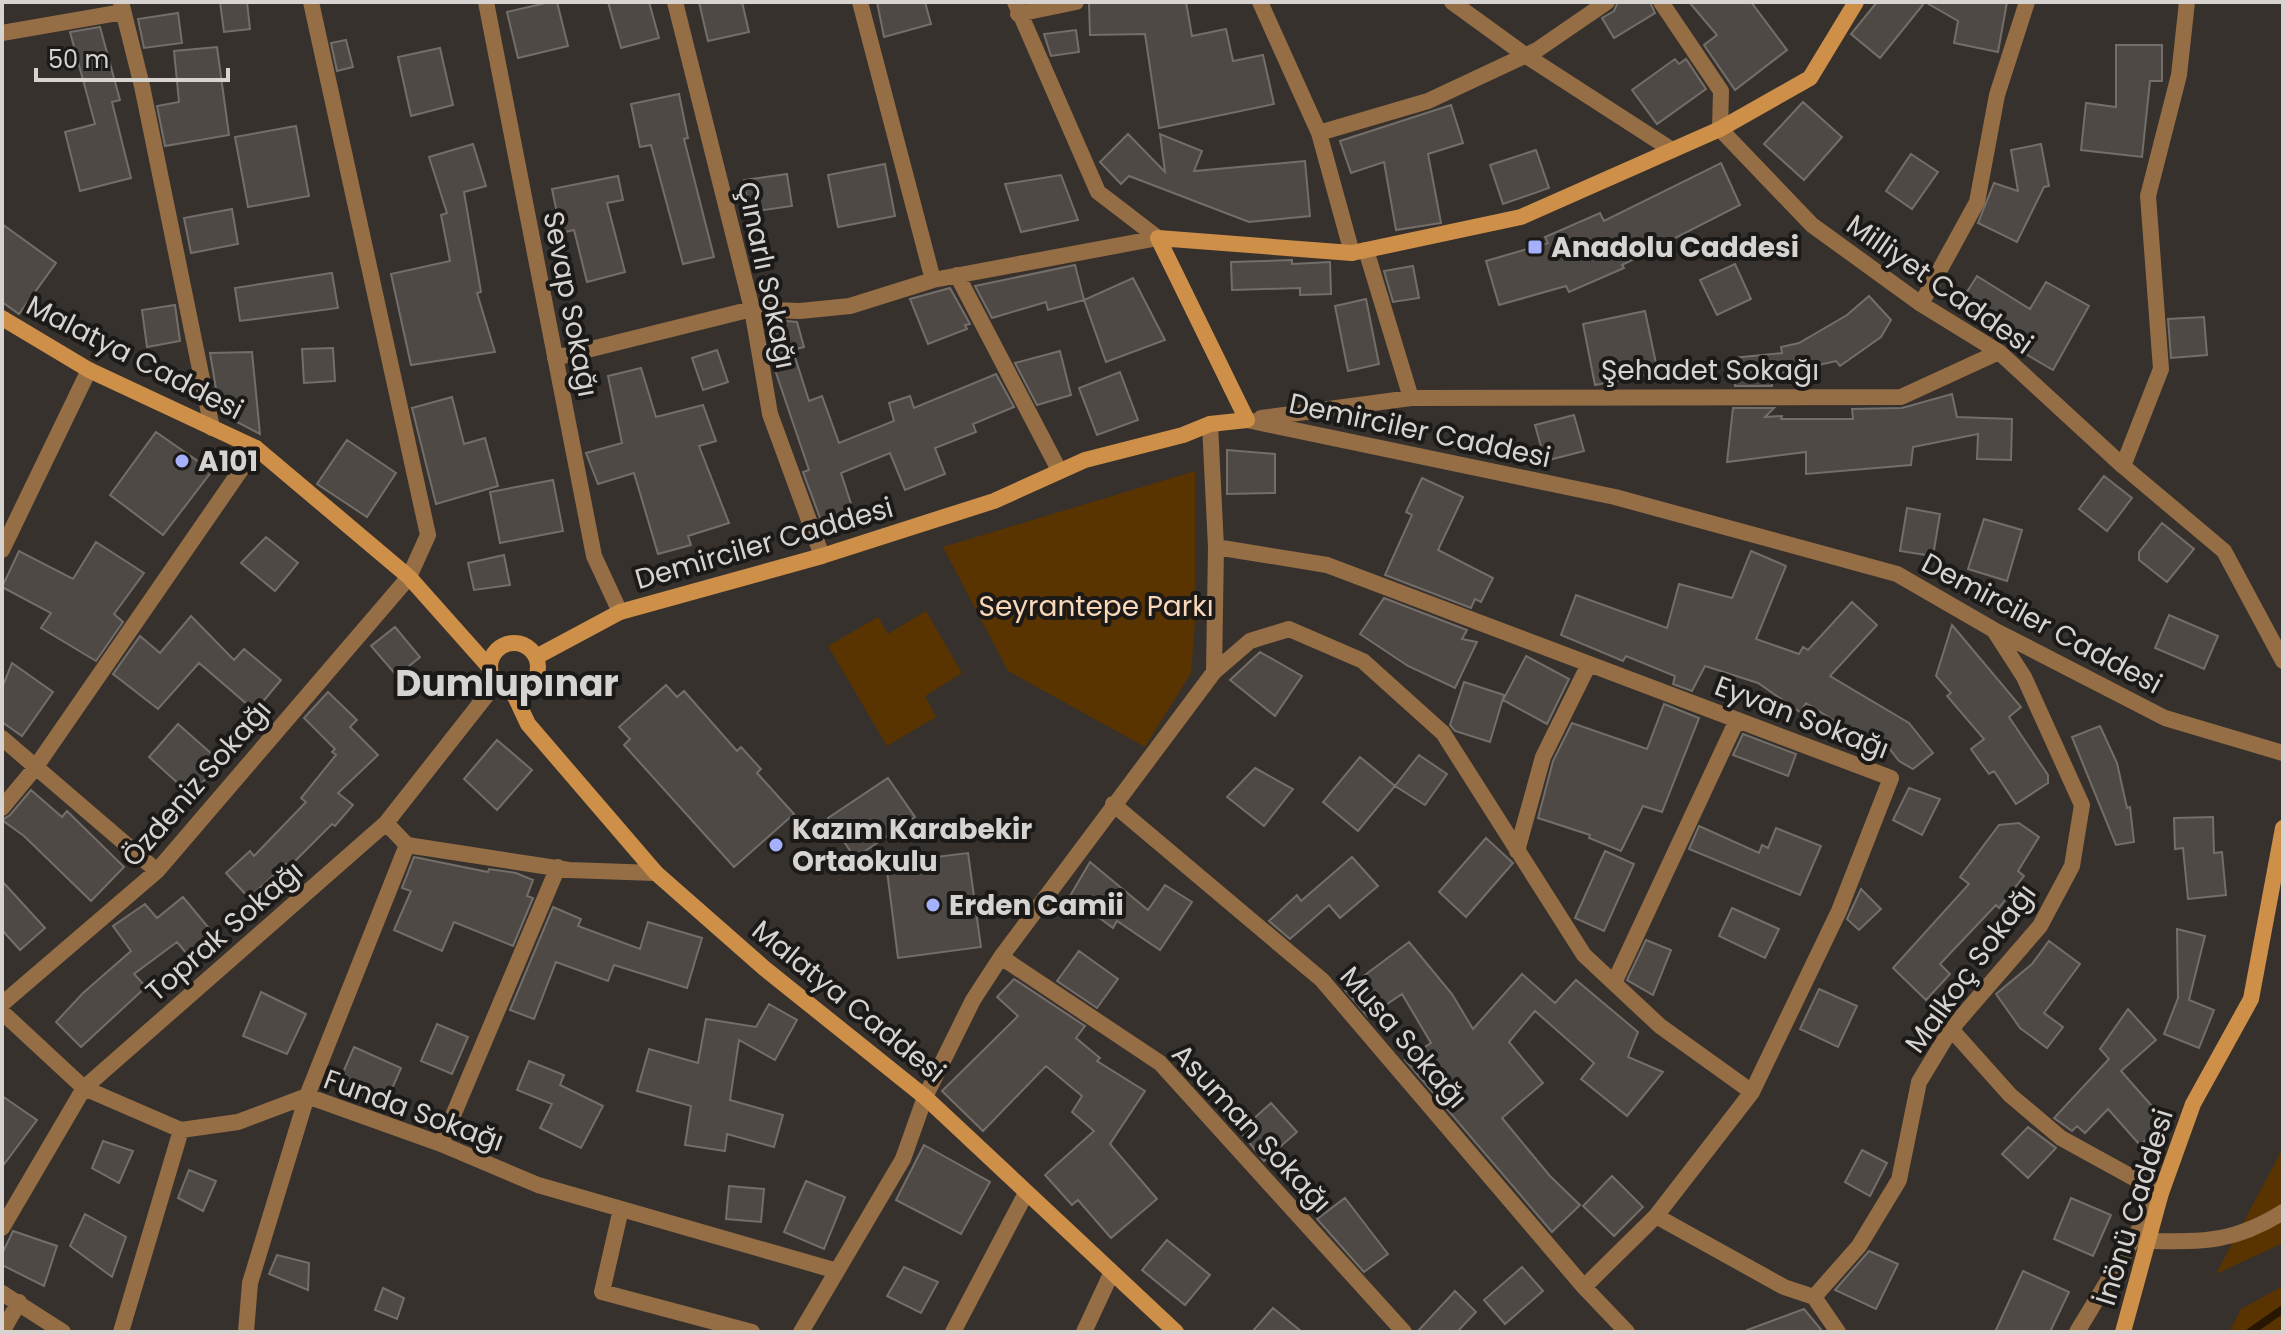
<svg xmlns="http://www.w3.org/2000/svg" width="2285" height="1334" font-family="Poppins,sans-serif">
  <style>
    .green { fill: #5a3400 }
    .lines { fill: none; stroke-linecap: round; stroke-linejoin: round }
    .stream { stroke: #281602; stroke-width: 8 }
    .building { fill: #4e4944; stroke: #736e69; stroke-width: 2 }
    .street { stroke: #966e45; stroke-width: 16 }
    .secondary { stroke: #ce8f49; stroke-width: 16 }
    .poi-dot { fill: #a5b1fc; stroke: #1c1a18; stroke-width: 3 }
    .labels { text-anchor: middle; stroke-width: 8; stroke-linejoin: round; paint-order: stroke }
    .poi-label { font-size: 28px; font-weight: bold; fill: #d6d3d0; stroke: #1c1a18; text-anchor: start }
    .street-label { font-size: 28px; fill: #d6d3d0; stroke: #1c1a18 }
    .park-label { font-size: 28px; fill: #f8d8b8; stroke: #1c1a18 }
    .district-label { font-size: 36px; font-weight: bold; fill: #d6d3d0; stroke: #1c1a18 }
  </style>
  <rect width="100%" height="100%" fill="#36312d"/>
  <path class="green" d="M1195,471V621L1191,673L1145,747L1008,671L943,547Z
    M926,611L962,673L925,696L936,717L887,746L828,646L878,617L888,634Z
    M2283,1148V1243L2216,1274Z
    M2283,1286V1332H2229L2241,1309Z"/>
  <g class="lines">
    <path class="stream" d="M2250,1332L2283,1309"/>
  </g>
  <path class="building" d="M220,2H247L250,29L224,32Z
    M550,2H557L568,46L518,58L507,12Z
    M608,2H649L659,38L621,48Z
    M699,2H742L749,32L708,41Z
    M877,2H925L931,24L884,37Z
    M1186,2L1192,36L1226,29L1233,61L1263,55L1274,104L1159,128L1145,34L1090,35L1089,3Z
    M1618,2H1650L1655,13L1614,38L1602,18L1614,11Z
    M1689,2H1751L1787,50L1735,90L1704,45L1717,35Z
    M1877,2H2007L1998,52L1954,43L1958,21L1925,2L1880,58L1851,34Z
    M178,13L182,43L144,48L138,19Z
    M100,27L120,100L112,102L131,178L80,191L65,132L95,124L70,32Z
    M1076,30L1079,52L1051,56L1044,34Z
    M346,40L353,67L337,71L331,43Z
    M2116,45H2162V81H2150L2142,157L2081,150L2086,103L2116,107Z
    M217,47L229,135L165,146L157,106L179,102L174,51Z
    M440,48L453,105L411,116L398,57Z
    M1675,59L1679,64L1686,59L1706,89L1657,124L1632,90Z
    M679,94L688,138L684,139L714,257L683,264L651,145L640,147L631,104Z
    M1803,102L1842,137L1804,180L1764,144Z
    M1451,105L1463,143L1428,154L1441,223L1396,230L1384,162L1351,173L1340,141Z
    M296,126L309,196L248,207L235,137Z
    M1128,134L1165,172L1160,134L1202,151L1194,171L1305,161L1310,216L1249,222L1129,176L1121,184L1100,162Z
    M473,144L486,186L464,192L481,292L477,293L495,352L411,365L391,274L450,261L441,215L447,213L429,157Z
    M2041,144L2049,186L2044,187L2017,242L1978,223L1994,183L2018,191L2011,150Z
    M1536,150L1549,188L1503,204L1490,165Z
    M1911,154L1938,172L1912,209L1886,191Z
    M1721,163L1740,205L1622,265L1624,268L1569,292L1566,286L1499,305L1486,261L1548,243L1545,237L1600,213L1604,221Z
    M885,164L895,216L838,227L828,175Z
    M787,174L792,206L749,212L744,180Z
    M1061,175L1078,220L1021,232L1005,184Z
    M618,176L623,200L607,203L625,272L587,282L574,230L561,233L552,189Z
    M232,209L238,244L191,253L184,218Z
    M2,224L56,263L19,314L2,302Z
    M1292,260V264L1330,262L1331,294L1300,295V288L1232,290L1231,262Z
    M1735,264L1751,299L1717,315L1700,280Z
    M1075,265L1084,300L1048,310L1046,302L992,318L975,286Z
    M1413,266L1419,298L1393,302L1384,271Z
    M332,273L338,308L240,321L235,288Z
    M1977,276L2030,309L2046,282L2089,306L2053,370L2010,345L2012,340L1958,306Z
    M1133,278L1165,340L1106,362L1084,300Z
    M950,288L970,324L965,325L967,329L928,344L910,299Z
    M1869,296L1891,320L1881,337L1840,366L1836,361L1771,376L1772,386H1735L1733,358L1782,353L1781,347L1799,343L1847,315Z
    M1366,299L1379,364L1348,371L1335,306Z
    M175,305L180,341L147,347L142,310Z
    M1645,311L1658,373L1595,385L1583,324Z
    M2204,317L2207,355L2171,358L2168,319Z
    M787,321L797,322L804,347L775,355L768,326Z
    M333,348L335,381L304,383L302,349Z
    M717,350L728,382L703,390L692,358Z
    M1060,351L1071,395L1037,405L1015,363Z
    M252,352L260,434L220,413L210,353Z
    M795,357L809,401L822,396L839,443L894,421L889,403L910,396L914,408L996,374L1014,407L973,424L976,432L935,448L945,474L905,490L890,453L841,473L855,516L823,526L803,472L809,470L773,364Z
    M641,368L656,417L703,405L716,441L699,446L729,523L688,536L691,545L658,554L634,473L598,484L586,453L622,443L608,376Z
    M1120,372L1138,420L1097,435L1079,388Z
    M1952,394L1957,417L2012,419L2011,460L1977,459L1978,434L1913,447L1911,465L1806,474V452L1727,462L1733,408H1774L1765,417L1782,416L1781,419H1853L1852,409L1902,408Z
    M452,397L464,444L485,438L498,486L436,504L412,408Z
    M1574,415L1584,451L1545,461L1535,425Z
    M156,432L212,471L163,535L110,495Z
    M347,440L396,473L367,517L317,484Z
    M1227,450L1275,454V493L1227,494Z
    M2104,476L2132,498L2107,531L2079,509Z
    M1422,478L1463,497L1438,550L1493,578L1481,602L1475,599L1471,608L1385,575L1412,515L1406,512Z
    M553,480L563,531L500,543L490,492Z
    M1907,508L1940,514L1933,556L1900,551Z
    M1984,519L2022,530L2007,581L1968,569Z
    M2162,523L2194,549L2167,582L2139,560V552Z
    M266,537L298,563L275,591L241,563Z
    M96,542L144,573L114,614L123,622L96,661L41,628L51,613L2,587L19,551L73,579Z
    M1751,551L1786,566L1756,639L1799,654L1803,647L1808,650L1852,602L1877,625L1830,676L1909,723L1933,753L1913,769L1899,761L1875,730L1865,740L1806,703L1800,712L1758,683L1705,666L1692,691L1673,684L1675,676L1626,656L1623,661L1561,635L1576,595L1667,628L1679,584L1732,598Z
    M504,555L510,585L474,590L468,563Z
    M1384,598L1467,630L1462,639L1477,642L1455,688L1408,666L1360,634Z
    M2169,615L2218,636L2204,669L2155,648Z
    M191,616L234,660L244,649L281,680L255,711L199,663L158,709L113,674L140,636L160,653Z
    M1952,625L2021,707L2009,717L2048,775V783L2016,804L1994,771L1989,774L1971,749L1984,739L1947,696L1951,693L1936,676Z
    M395,627L420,657L397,676L371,646Z
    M1260,652L1302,676L1275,716L1230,680Z
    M1526,656L1569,679L1547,724L1503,700Z
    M12,663L53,692L22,736L2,722V688Z
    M1464,682L1504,695L1490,742L1455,731L1450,725Z
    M666,685L677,697L684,691L737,751L741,747L761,769L757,773L794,814L734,867L624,745L630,739L619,727Z
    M328,692L357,720L350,727L378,755L338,793L353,805L335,826L332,824L289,867L286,864L249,898L226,873L250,851L254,856L306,802L301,798L336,755L332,752L335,749L304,718Z
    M1664,704L1699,718L1662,812L1643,806L1621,851L1589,838L1590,835L1538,818L1553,761L1572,723L1647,749Z
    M178,724L221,762L191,795L149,757Z
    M2100,726L2117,763L2127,808L2130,807L2134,842L2116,845L2072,737Z
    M1743,734L1796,754L1788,776L1733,755Z
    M497,740L532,770L497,810L464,779Z
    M1419,755L1447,774L1425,805L1395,786Z
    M1360,757L1395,786L1358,831L1323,802Z
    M1255,768L1293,789L1264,826L1227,797Z
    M888,778L915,817L855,858L828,818Z
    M1909,788L1940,799L1922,835L1893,820Z
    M31,790L62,817L67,811L124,867L91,901L24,836L2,820L10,815Z
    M2213,817L2214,853L2222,852L2226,895L2188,899L2183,848L2175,849L2174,818Z
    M2019,823L2039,837L2018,871L2024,876L1999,908L1996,905L1940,964L1950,974L1926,1000L1893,968L1969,884L1960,877L1999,825Z
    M1699,826L1759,853L1762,845L1768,848L1776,828L1821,846L1800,895L1689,849Z
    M1486,838L1513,863L1466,917L1439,892Z
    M1605,851L1634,864L1604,931L1575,918Z
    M968,853L981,947L898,958L886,863Z
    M414,857L488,872L489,869L516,873L533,880L527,896L533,898L513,946L454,922L442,951L394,930L411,891L402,888Z
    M1352,857L1378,886L1340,918L1329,905L1290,939L1269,921L1297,895L1301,901Z
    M1090,862L1148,910L1165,885L1192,902L1160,950L1117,921L1113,928L1070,896Z
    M2,881L45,928L20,950L2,930Z
    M1861,889L1881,909L1859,930L1847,919Z
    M183,897L213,933L187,954L177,942L134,974L146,987L81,1047L56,1022L83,993L131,951L113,926L145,904L157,918Z
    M553,907L581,919L578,926L640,949L648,922L702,938L687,988L614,965L608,981L556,962L534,1019L510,1010Z
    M1732,908L1779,929L1765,958L1719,936Z
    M2177,929L2205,936L2189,1000L2214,1010L2199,1048L2164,1034L2178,998Z
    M1646,940L1671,950L1653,995L1627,980Z
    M2049,941L2080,964L2044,1013L2063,1027L2047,1048L2020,1028L1996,994L2032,964Z
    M1409,942L1452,994L1473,1029L1522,974L1555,1003L1576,980L1638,1032L1628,1057L1663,1072L1627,1116L1581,1079L1594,1063L1535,1011L1509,1042L1543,1083L1502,1118L1550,1176L1580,1205L1552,1232L1405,1060L1431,1043L1402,994L1368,1017L1345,990Z
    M1079,951L1118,979L1097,1008L1057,981Z
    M1014,979L1085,1026L1076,1038L1100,1058L1097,1061L1145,1091L1110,1144L1157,1199L1111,1238L1078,1200L1072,1205L1045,1175L1094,1131L1072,1112L1082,1096L1046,1066L983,1131L942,1091L1018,1016L997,997Z
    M1819,989L1857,1006L1838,1047L1800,1029Z
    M261,992L306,1014L287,1054L243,1036Z
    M769,1004L797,1020L775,1060L739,1040L730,1100L783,1115L774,1147L727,1134L725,1151L685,1145L691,1106L637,1091L649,1049L698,1063L706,1019L756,1027Z
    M2128,1009L2156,1040L2121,1071L2166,1122L2140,1145L2108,1109L2085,1133L2077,1126L2072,1131L2054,1118L2109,1059L2100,1049Z
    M437,1024L468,1037L452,1074L421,1061Z
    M354,1047L401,1068L385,1105L338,1084Z
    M529,1061L564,1075L560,1085L603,1106L581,1148L540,1128L552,1104L517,1090Z
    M2,1096L37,1120L2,1167Z
    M1271,1103L1297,1132L1264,1161L1240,1131Z
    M2028,1127L2056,1148L2028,1178L2002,1154Z
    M103,1141L133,1151L119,1183L92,1168Z
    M924,1145L990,1182L961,1234L896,1200Z
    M1862,1150L1887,1163L1870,1196L1845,1182Z
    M189,1170L216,1181L203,1211L178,1198Z
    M1612,1176L1643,1207L1614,1236L1583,1206Z
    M806,1181L845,1197L824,1249L784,1232Z
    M729,1186L764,1189L761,1222L726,1219Z
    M1345,1198L1388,1254L1364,1272L1317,1219Z
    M2071,1198L2111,1215L2093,1256L2054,1239Z
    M85,1214L126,1237L112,1277L70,1246Z
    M13,1231L57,1246L44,1286L2,1265V1254Z
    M1167,1240L1210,1275L1185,1305L1142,1270Z
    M1869,1251L1898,1264L1876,1309L1835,1290Z
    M277,1255L309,1263L308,1290L269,1274Z
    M904,1267L938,1282L921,1313L887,1296Z
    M1522,1267L1543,1291L1505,1324L1484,1300Z
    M2023,1271L2069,1292L2050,1332H1995Z
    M383,1288L404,1298L397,1319L375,1310Z
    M1455,1291L1476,1312L1457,1332H1417Z
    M1273,1308L1302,1332H1252Z
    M1804,1309L1823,1332H1748L1747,1330Z"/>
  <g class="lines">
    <path class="street" d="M121,2L142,86L212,428
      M486,2L594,556L620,612
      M675,2L752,309L770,414L822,556
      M860,2L933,280
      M1015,2L1098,192L1158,238
      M1260,2L1319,133L1352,253
      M1452,2L1525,55L1672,150
      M1661,2L1721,91L1720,129L1812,225L1921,304L1999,352L2123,466L2224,551L2283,661
      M1018,14L1076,2
      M2,33L123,12
      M1319,133L1428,101L1537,50L1607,2
      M1366,250L1411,398
      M957,275L1059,470
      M1921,304L1977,202L1997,95L2027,2
      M555,358L752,309L800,311L850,306L933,280L1158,238
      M1261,418L1411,398L1901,397L1999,352
      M1247,420L1615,497L1897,574L1994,630L2165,718L2283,753
      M1210,424L1216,547L1214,672
      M2123,466L2161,369L2148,196L2179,75L2187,2
      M1216,547L1327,565L1891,778L1839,911L1752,1092L1656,1216L1584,1287
      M2,550L89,370
      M2,738L157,871
      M1113,804L1322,980L1584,1287L1627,1332
      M2,808L35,768L256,448
      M386,823L407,845L569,870L656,873
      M1517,851L1543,757L1589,664
      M1001,957L1160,1063L1404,1332
      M1614,983L1737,720
      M2,1004L157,871L409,577L428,535L311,2
      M2,1012L84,1088L181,1130L238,1122L307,1096L441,1144L538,1185L837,1271
      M1951,1029L2010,1095L2061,1138L2161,1193L2077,1332
      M441,1144L558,867
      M621,1209L602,1292L752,1332
      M1656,1216L1784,1287L1814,1297L1859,1246L1899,1180L1919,1082L1951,1029L2040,926L2072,866L2082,805L2024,677L1995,632
      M2,1228L84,1088L386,823L497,682
      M2151,1241C2205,1242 2235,1242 2283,1212
      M2,1293L63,1332
      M1814,1297L1838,1332
      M2,1332L19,1302
      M121,1332L181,1130
      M246,1332L250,1283L307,1096L407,845
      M801,1332L903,1159L925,1097L973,1000L1001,957L1214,672L1250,641L1289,629L1363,661L1443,733L1584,955L1660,1026L1752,1092
      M953,1332L1026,1193
      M1084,1332L1111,1274"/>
    <path class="secondary" d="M1158,238L1352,253L1521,217L1720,129L1810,78L1856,2
      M2,318L89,370L256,448L409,577L490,668
      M490 667a24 24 0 1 1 48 0a24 24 0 1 1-48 0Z
      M536,657L620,612L822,556L994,501L1085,460L1183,435L1210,424L1247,420L1158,238
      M512,690L528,724L656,873L764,968L925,1097L1176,1332
      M2123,1332L2161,1193L2193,1104L2251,999L2283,828"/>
  </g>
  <g class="poi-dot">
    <rect x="1527" y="239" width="16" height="16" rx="4"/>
    <circle cx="182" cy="461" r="8"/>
    <circle cx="776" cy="845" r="8"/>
    <circle cx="933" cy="905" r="8"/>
  </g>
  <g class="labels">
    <g class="poi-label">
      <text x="1551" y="257">Anadolu Caddesi</text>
      <text x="198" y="471">A101</text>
      <text x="792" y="839">Kazım Karabekir<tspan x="792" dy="32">Ortaokulu</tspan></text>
      <text x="949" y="915">Erden Camii</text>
    </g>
    <g class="street-label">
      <text transform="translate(767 275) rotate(78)" y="10">Çınarlı Sokağı</text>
      <text transform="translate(1940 284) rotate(35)" y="10">Milliyet Caddesi</text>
      <text transform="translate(571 304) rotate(79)" y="10">Sevap Sokağı</text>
      <text transform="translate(135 357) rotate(27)" y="10">Malatya Caddesi</text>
      <text x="1710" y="380">Şehadet Sokağı</text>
      <text transform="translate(1420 430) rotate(12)" y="10">Demirciler Caddesi</text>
      <text transform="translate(764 543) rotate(-16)" y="10">Demirciler Caddesi</text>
      <text transform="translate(2042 623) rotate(28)" y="10">Demirciler Caddesi</text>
      <text transform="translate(1802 717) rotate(21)" y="10">Eyvan Sokağı</text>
      <text transform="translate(196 783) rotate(-49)" y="10">Özdeniz Sokağı</text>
      <text transform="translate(224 931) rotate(-41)" y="10">Toprak Sokağı</text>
      <text transform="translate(1970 968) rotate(-54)" y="10">Malkoç Sokağı</text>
      <text transform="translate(849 1001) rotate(39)" y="10">Malatya Caddesi</text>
      <text transform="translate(1404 1037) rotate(49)" y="10">Musa Sokağı</text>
      <text transform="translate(414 1110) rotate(20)" y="10">Funda Sokağı</text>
      <text transform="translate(1252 1128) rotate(47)" y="10">Asuman Sokağı</text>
      <text transform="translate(2134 1207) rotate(-73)" y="10">İnönü Caddesi</text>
    </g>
    <g class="park-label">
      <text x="1096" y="616">Seyrantepe Parkı</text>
    </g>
    <g class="district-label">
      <text x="507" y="696">Dumlupınar</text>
    </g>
  </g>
  <rect width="2285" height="1334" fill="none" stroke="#d6d3d0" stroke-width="8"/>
  <path d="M36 68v12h192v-12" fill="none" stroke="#d6d3d0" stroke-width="4"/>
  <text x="48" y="68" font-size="24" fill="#d6d3d0" stroke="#1c1a18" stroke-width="6" paint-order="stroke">50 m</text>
</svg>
